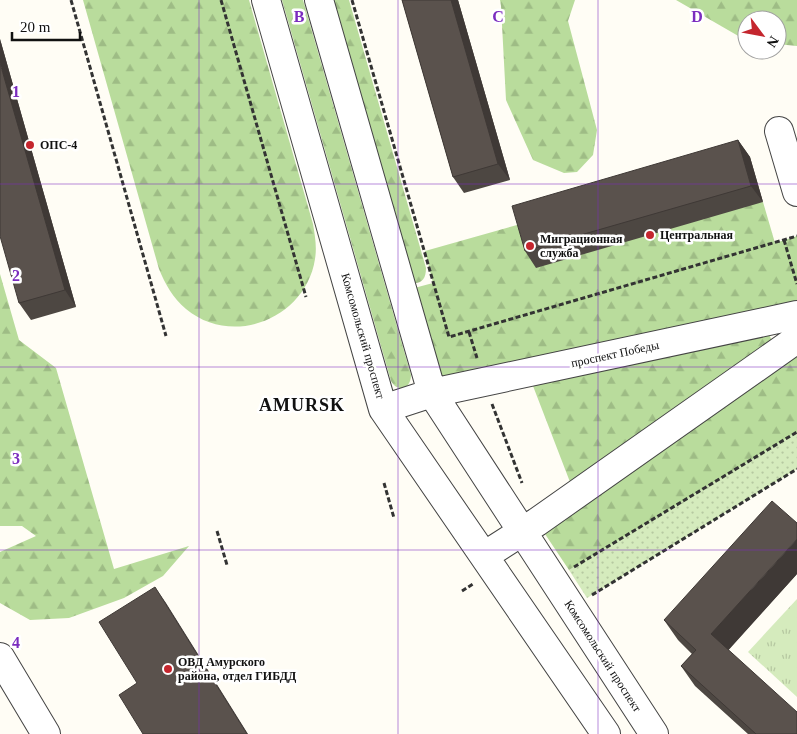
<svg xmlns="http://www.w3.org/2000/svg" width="797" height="734" font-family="'Times New Roman',serif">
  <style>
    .grass { fill: url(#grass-dots) }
    .forest { fill: url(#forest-firs) }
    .park { fill: url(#park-tufts) }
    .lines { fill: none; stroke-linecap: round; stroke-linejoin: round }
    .minor-casing { stroke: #444; stroke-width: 30 }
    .path { stroke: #333; stroke-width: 3; stroke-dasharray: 5 2.5; stroke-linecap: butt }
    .minor { stroke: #fff; stroke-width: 28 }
    .wall { fill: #4d4742 }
    .shaded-wall { fill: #3f3936 }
    .building { fill: #5a524d; stroke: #3f3936 }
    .grid { fill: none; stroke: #7b2cbf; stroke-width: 1; stroke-opacity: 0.55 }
    .poi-dot { fill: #c4262e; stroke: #fff; stroke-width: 2 }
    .labels { text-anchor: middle; stroke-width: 5; stroke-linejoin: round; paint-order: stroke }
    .poi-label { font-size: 12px; font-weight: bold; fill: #111; stroke: #fff; text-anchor: start }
    .street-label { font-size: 12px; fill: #111; stroke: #fff }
    .district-label { font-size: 18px; font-weight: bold; letter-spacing: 1px; fill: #111; stroke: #fff }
    .grid-label { font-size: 16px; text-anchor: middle; font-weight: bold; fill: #7b2cbf; stroke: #fff; stroke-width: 5; stroke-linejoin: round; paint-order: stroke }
  </style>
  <defs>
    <pattern id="grass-dots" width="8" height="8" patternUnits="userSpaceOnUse" patternTransform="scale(1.25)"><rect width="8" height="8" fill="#d5ebbd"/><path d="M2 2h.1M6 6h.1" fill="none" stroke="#b6c8a1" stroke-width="1.8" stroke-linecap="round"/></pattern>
    <pattern id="forest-firs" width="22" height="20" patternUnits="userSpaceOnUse" patternTransform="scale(1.25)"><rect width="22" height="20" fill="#b9dc9c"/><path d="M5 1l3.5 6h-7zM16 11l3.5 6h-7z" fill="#9ebc85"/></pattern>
    <pattern id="park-tufts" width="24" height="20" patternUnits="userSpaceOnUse" patternTransform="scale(1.25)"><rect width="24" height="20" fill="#d5ebbd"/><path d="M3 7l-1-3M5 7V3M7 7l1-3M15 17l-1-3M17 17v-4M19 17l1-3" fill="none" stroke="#b6c8a1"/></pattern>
  </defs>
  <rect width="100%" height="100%" fill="#fffdf5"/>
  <path class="grass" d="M797,432V469L587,598L569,570Z"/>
  <path class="forest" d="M83,0H249L313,224C315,236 317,247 315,259C306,318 233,348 186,309C173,298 165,284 159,269Z
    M282,0H303L411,375C411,389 398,393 391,381Z
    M323,0H349L426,268C426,279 422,284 411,283Z
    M500,0H575L568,21L597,130L593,155L577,172L564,173L533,160L506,100L501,6Z
    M676,0H797V46L777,44V20H747V41Z
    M763,202L775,243L797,236V315L763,323L778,352L797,339V432L569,570L537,522L575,495L528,373L432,393L403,291L433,283L425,251L524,223Z
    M0,274L19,340L56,368L114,569L189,546L163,576L124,598L69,618L30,620L0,603V552L36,536L22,526H0Z"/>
  <path class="park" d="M797,599V697L748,652Z"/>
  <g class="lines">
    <defs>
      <path id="minor" d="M266,0L383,409L606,734
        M319,0L432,393L654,734
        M779,131L797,192
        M383,409L432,393L797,315
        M484,556L537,522L797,339
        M0,657L46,734"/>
    </defs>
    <use href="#minor" class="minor-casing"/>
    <path class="path" d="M71,0L166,336
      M221,0L306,297
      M352,0L449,337L797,236
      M784,240L797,284
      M469,332L477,358
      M492,404L522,483
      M384,483L394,518
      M217,531L227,565
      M574,567L797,432
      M462,591L473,584
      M592,595L797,469"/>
    <use href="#minor" class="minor"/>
  </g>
  <path class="wall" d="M402,0H458L510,180L464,193L453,177Z
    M0,39L76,307L31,320L19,303Z
    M738,140L750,157L763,202L536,268L525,251Z
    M797,574L728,650L797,734H748L695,686L681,666L692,654L678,640L664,620Z"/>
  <path class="shaded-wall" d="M451,0H458L510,180L498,164Z
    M0,39L76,307L65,290L0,63Z
    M738,140L750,157L763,202L751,186Z
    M797,539V574L725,654L711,634Z
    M155,587L166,603L248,734H247Z"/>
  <path class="building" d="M402,0H451L498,164L453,177Z
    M0,63L65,290L19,303L0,236Z
    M738,140L751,186L525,251L512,206Z
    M772,501L797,523V539L711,634L797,712V734H756L681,666L696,650L664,620Z
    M155,587L247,734H143L119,695L137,683L99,622Z"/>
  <path class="grid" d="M199,0V734M398,0V734M598,0V734M0,184H797M0,367H797M0,550H797"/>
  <g class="poi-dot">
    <circle cx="30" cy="145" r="5"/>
    <circle cx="650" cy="235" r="5"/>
    <circle cx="530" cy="246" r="5"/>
    <circle cx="168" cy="669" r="5"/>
  </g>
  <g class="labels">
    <g class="poi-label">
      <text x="40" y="149">ОПС-4</text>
      <text x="660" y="239">Центральная</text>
      <text x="540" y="243">Миграционная<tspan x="540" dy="14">служба</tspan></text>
      <text x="178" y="666">ОВД Амурского<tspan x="178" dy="14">района, отдел ГИБДД</tspan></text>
    </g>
    <g class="street-label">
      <text transform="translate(363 336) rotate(74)" y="4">Комсомольский проспект</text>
      <text transform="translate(615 354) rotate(-12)" y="4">проспект Победы</text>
      <text transform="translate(603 656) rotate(57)" y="4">Комсомольский проспект</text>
    </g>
    <g class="district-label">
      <text x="302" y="411">AMURSK</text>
    </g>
  </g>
  <g class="grid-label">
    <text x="299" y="22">B</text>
    <text x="498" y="22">C</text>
    <text x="697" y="22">D</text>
    <text x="16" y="97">1</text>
    <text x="16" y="281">2</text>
    <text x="16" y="464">3</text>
    <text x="16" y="648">4</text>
  </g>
  <g transform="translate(762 35) rotate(122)"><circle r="24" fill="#ffffff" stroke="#a0a0a0"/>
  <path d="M0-4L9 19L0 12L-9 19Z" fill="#c4262e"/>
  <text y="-8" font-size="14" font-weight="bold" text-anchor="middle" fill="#111111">N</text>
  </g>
  <path d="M12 32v8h68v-8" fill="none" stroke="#111111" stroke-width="2.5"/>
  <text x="20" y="32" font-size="15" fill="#111111" stroke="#ffffff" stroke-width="4" paint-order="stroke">20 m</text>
</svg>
